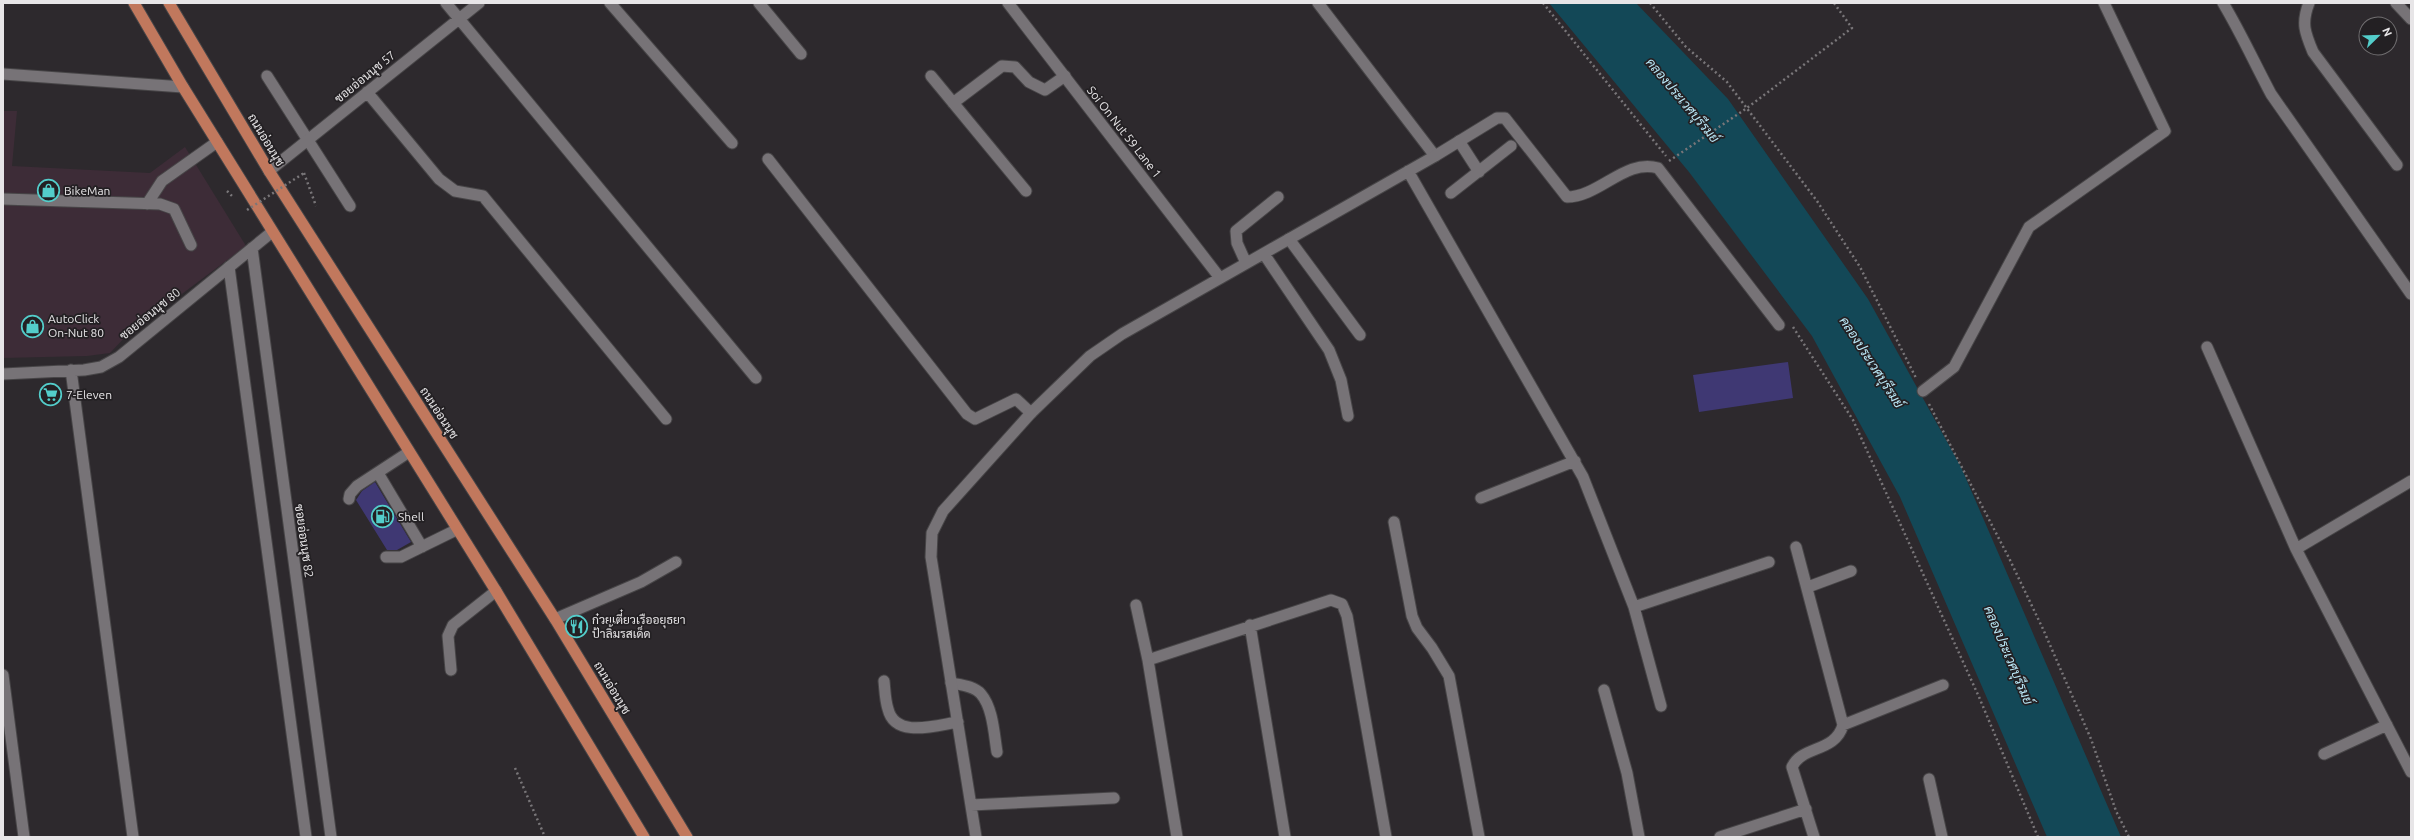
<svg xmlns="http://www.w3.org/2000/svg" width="2414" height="840" font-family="Ubuntu,Sarabun,sans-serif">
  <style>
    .commercial { fill: #3d2c37 }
    .water { fill: #134857 }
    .building { fill: #3f3873 }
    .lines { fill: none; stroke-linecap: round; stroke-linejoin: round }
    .service-casing { stroke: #474547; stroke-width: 13 }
    .minor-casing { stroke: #474547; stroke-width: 13 }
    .primary-casing { stroke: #474547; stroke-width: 13 }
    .path { stroke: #797679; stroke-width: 2.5; stroke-dasharray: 2 3; stroke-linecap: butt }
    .service { stroke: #777377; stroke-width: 11 }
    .minor { stroke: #777377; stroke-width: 11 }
    .primary { stroke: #c1785d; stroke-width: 11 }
    .path-bridge { stroke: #797679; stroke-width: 2.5; stroke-dasharray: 2 3; stroke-linecap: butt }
    .labels { text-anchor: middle; stroke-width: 3.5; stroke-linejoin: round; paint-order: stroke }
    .street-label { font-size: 12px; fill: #e7e5e7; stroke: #232023 }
    .poi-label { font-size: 12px; fill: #e7e5e7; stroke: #232023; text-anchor: start }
    .water-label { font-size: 13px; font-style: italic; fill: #bae8f7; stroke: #232023 }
  </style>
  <rect width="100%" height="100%" fill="#2d292d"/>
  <path class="commercial" d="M3,111H17L12,166L150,173L185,147L246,246L127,335L110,353L87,356L3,358Z"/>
  <path class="water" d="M1549,3H1636L1728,99L1868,299L1961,467L2121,837H2047L1900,497L1812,336L1689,172Z"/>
  <path class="building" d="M1788,362L1793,398L1699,412L1693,375Z
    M375,482L411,542L397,550H387L356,500L362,491Z"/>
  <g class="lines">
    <defs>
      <path id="service" d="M1318,3L1435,156
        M3,74L183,87
        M267,76L350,206
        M931,76L1026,191
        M953,103L1002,66L1015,67L1029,82L1045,90L1065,76
        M1459,141L1479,172
        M768,159L967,414L975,419L1016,399L1031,413
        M1451,193L1511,146
        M3,199L160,204L174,209L191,245
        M147,204L162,181L217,142
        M1289,239L1360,335
        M229,267L306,837
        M378,473L422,547
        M349,499L350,494L357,486L409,452
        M386,557H401L456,530
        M451,670L448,636L453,625L496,591
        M951,683C961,685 974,686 981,694C993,708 994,734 997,752"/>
      <path id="minor" d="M446,3L756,378
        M610,3L732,143
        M759,3L801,54
        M1008,3L1220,278
        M2223,3C2241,33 2255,64 2271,94L2411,294
        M2309,3C2301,23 2305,33 2313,52L2397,165
        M2396,3L2411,19
        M367,92L439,179L455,191L483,196L666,419
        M269,171L479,3
        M1408,171L1583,477L1634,607L1661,706
        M252,248L331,837
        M1264,254L1329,350L1341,380L1348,416
        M1246,263L1237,243L1236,231L1278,197
        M2207,347L2296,549L2411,772
        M71,370L133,837
        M3,374L84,370L101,367L119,357L272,232
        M1923,391L1954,367L2029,227L2165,131L2104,3
        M1481,498L1575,461
        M1394,522L1412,616L1417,628L1432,648L1449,676L1479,837
        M1796,547L1843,725C1835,753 1802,745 1792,767L1814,837
        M2296,549L2411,481
        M1808,587L1851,571
        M1136,605L1148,660L1177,837
        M1634,607L1769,562
        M555,619L641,582L676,562
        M1250,625L1285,837
        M1148,660L1331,600L1342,604L1347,616L1386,837
        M3,675L24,837
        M884,681C885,690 885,700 888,709C895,739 937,725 958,722
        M1604,690L1627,773L1639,837
        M1843,725L1943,685
        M2324,754L2387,725
        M1929,779L1942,837
        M971,805L1114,798
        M976,837L931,557L932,533L943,511L1031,413L1090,356L1122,334L1435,156L1497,118H1505L1567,197C1599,197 1626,158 1658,168L1779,325
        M1720,837L1806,809"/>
      <path id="primary" d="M134,3L183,87L496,591L644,837
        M169,3L269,171L555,619L687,837"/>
    </defs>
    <use href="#service" class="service-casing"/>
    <use href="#minor" class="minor-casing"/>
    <use href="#primary" class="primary-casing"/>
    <path class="path" d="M1543,3L1666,156
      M1650,3L1686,47L1727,82L1817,201L1860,267L1916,378
      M1669,161L1747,108L1852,28L1834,3
      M304,173L316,206
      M227,191L233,197
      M1793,327L1853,420L1979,697L2038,837
      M1929,404L2009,558L2043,629L2091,739L2116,811L2129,837
      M515,768L545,837"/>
    <use href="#service" class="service"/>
    <use href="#minor" class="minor"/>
    <use href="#primary" class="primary"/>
    <path class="path-bridge" d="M247,210L304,173"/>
  </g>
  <defs>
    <symbol id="shop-ring" viewBox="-11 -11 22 22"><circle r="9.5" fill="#232023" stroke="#53cdca" stroke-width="1.5"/><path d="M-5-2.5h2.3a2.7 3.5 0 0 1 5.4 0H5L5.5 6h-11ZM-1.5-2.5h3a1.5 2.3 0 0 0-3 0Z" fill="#53cdca"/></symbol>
    <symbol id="supermarket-ring" viewBox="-11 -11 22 22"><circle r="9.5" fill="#232023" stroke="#53cdca" stroke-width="1.5"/><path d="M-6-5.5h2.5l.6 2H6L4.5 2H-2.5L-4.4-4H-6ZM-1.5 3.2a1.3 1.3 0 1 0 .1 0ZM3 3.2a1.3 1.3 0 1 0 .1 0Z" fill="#53cdca"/></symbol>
    <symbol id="fuel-ring" viewBox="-11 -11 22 22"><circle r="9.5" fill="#232023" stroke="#53cdca" stroke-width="1.5"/><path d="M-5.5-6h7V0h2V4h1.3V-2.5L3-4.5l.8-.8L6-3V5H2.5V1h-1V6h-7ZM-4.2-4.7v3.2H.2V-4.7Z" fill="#53cdca"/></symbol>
    <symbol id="restaurant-ring" viewBox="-11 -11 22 22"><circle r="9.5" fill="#232023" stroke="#53cdca" stroke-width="1.5"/><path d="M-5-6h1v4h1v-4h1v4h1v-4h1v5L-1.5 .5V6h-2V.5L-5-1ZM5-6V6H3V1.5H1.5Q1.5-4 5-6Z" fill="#53cdca"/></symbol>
  </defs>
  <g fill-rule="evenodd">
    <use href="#shop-ring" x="36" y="178" width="25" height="25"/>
    <use href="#shop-ring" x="20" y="314" width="25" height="25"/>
    <use href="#supermarket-ring" x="38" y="382" width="25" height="25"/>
    <use href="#fuel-ring" x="370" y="504" width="25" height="25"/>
    <use href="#restaurant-ring" x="564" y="614" width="25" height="25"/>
  </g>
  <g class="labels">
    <g class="street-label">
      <text transform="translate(365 77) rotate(-39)" y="4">ซอยอ่อนนุช 57</text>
      <text transform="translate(1124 132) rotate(52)" y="4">Soi On Nut 59 Lane 1</text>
      <text transform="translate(266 140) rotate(59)" y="4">ถนนอ่อนนุช</text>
      <text transform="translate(150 314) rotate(-39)" y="4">ซอยอ่อนนุช 80</text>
      <text transform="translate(439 413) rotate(57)" y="4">ถนนอ่อนนุช</text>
      <text transform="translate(304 541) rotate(82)" y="4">ซอยอ่อนนุช 82</text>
      <text transform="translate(612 688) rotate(59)" y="4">ถนนอ่อนนุช</text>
    </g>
    <g class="poi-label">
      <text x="64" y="195">BikeMan</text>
      <text x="48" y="323">AutoClick<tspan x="48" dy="14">On-Nut 80</tspan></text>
      <text x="66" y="399">7-Eleven</text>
      <text x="398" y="521">Shell</text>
      <text x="592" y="624">ก๋วยเตี๋ยวเรืออยุธยา<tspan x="592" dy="14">ป้าลิ้มรสเด็ด</tspan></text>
    </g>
    <g class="water-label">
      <text transform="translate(1683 100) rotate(50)" y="5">คลองประเวศบุรีรมย์</text>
      <text transform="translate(1872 362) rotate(57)" y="5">คลองประเวศบุรีรมย์</text>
      <text transform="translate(2009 655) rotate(67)" y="5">คลองประเวศบุรีรมย์</text>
    </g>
  </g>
  <rect width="2414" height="840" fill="none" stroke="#e7e5e7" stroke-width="8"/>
  <g transform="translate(2378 36) rotate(67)"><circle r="19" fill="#232023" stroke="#716f71"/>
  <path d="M0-3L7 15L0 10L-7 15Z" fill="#53cdca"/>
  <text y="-6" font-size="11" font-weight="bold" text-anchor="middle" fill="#e7e5e7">N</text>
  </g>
</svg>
